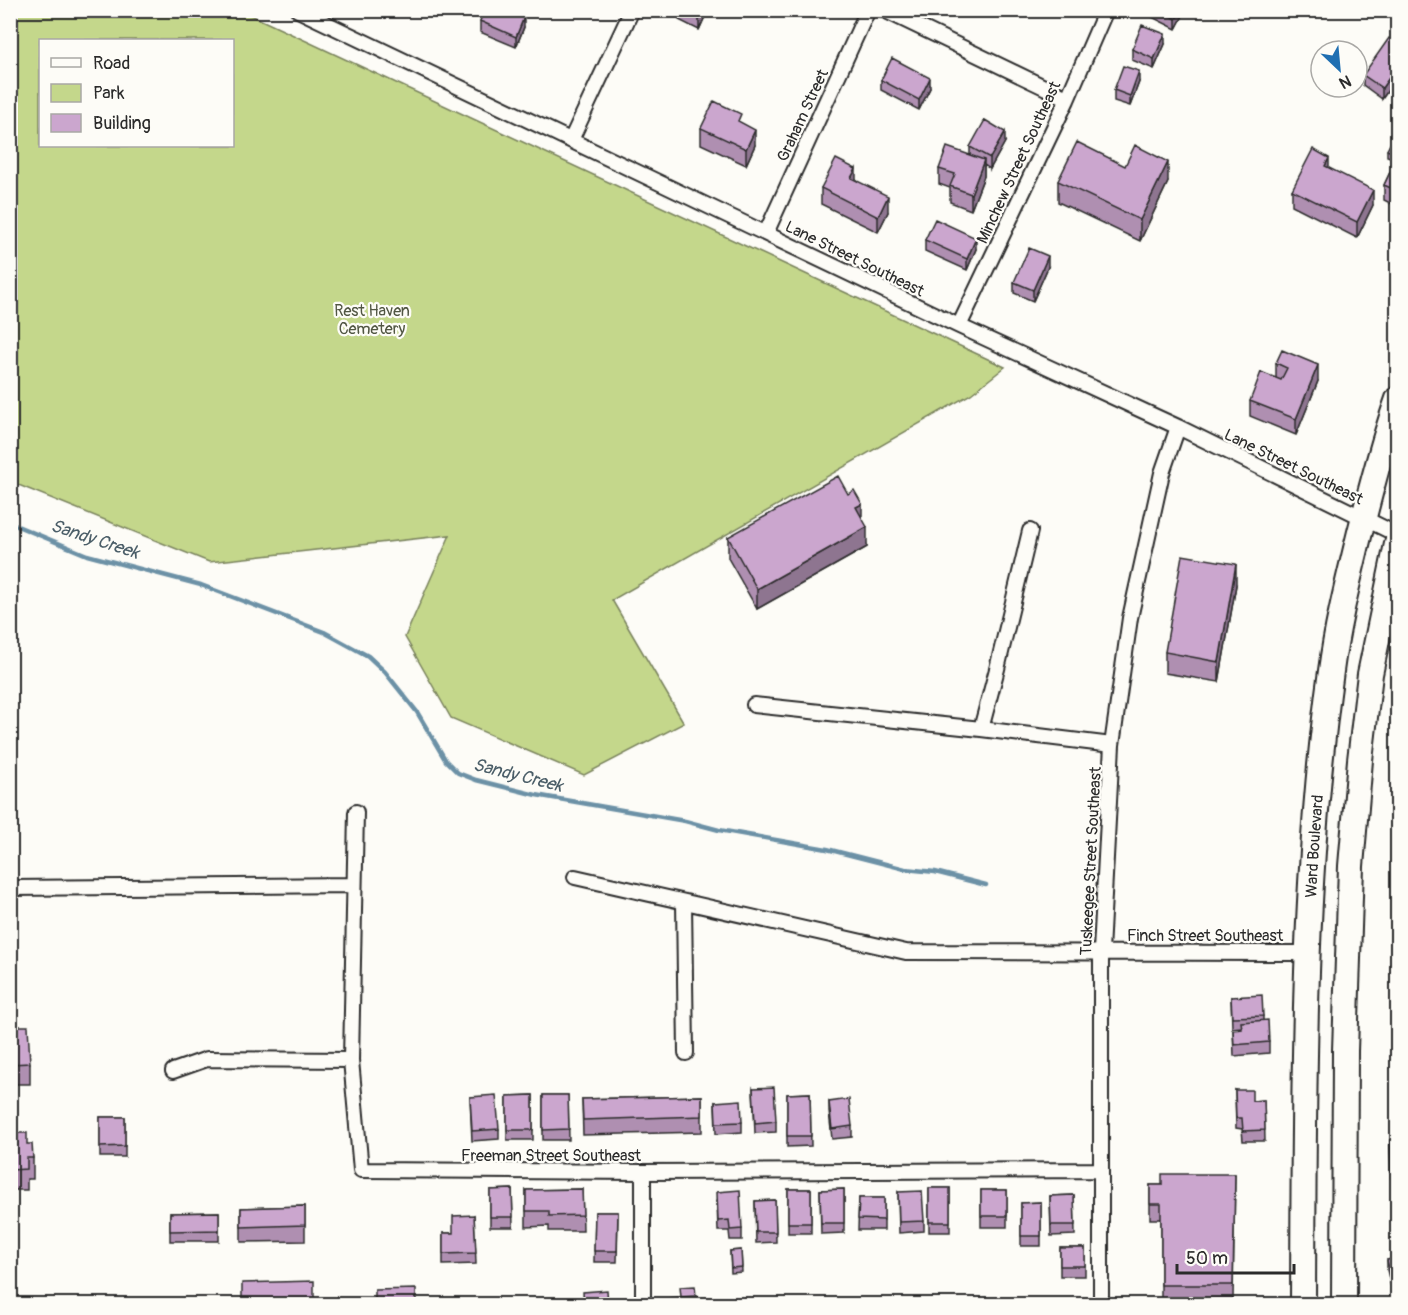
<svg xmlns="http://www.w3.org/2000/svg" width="1408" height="1315" font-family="Pangolin,sans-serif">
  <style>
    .green { fill: #c4d78b; stroke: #78815b; stroke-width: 1.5; fill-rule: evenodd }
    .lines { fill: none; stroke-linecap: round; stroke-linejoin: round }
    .stream { stroke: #6c91a6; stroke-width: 4.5 }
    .street-casing { stroke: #2b2b2b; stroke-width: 18 }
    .highway-casing { stroke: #2b2b2b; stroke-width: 28 }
    .street { stroke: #fdfcf7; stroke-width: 14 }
    .highway { stroke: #fdfcf7; stroke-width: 24 }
    .wall { fill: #af8fb1; stroke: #2b2b2b; stroke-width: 1.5 }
    .shaded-wall { fill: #8e7490; stroke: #2b2b2b; stroke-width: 1.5 }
    .building { fill: #cba6ce; stroke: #2b2b2b; stroke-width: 1.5 }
    .labels { text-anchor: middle; stroke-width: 4.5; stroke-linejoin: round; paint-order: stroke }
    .street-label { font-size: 16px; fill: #2b2b2b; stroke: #fdfcf7 }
    .park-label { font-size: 16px; fill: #515643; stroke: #fdfcf7 }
    .water-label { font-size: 18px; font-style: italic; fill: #4b5e68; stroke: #fdfcf7 }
  </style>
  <rect width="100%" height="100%" fill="#fdfcf7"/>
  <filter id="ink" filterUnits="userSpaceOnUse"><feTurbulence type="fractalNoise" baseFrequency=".0167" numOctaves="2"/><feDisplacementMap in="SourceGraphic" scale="12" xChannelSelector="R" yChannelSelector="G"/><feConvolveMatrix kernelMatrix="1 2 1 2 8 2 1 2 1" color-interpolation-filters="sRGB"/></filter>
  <g filter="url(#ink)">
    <path class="green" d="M10,11H242L1005,367L971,394L612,600L684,723L584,775L451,718L405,637L450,535L209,562L11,482ZM40,40H232V146H40Z"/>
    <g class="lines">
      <path class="stream" d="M10,523L87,555L201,585L324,632L368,656L385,672L417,712L446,761L458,773L476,780L536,795L685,821L719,830L827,849L905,869L935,872L986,885"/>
      <defs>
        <path id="street" d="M298,10L959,326L1178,427L1398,535
          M884,10L1067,98
          M571,140L632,10
          M766,233L868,10
          M959,326L1067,100L1106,10
          M754,705L981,729L1112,745
          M981,729L997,669L1030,531
          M356,812L351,1060L361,1170L643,1172L1100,1170
          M575,877L906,952L1309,953
          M10,888L353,885
          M684,902L686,1053
          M173,1071L207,1059L351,1060
          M643,1304V1172
          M1101,1304V951L1112,745L1130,618L1162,473L1178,427"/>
        <g id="highway">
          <path id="s1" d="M1303,1304C1304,1093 1302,881 1331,671C1337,624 1349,578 1360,532C1372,486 1382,444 1398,399"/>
          <path d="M1344,1304L1345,1051L1351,866L1360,760L1370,674L1398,539"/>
        </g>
      </defs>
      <use href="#street" class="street-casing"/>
      <use href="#highway" class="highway-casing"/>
      <use href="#street" class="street"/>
      <use href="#highway" class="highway"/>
    </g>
    <path class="wall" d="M435,10H449L447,15Z
      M679,10H708L699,30L679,20Z
      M1152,10H1186L1176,29L1152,17Z
      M480,21L524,27L516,47L480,32Z
      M1165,44L1154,69L1132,60V49Z
      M1398,44V76L1382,99L1363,85V75Z
      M881,80L930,88L919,110L881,90Z
      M1139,82L1130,106L1114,101V90Z
      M741,123L755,145L746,165L701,144V128Z
      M1398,139V207L1384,200V185L1396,159L1387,156V150Z
      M1005,142L990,169L984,165V176L971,210L950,202V188L939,184V169L970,155V147Z
      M1125,166L1168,182L1140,241L1058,202V181Z
      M1329,168L1373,205L1357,238L1292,205V190Z
      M856,180L888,212L878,232L821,204V188Z
      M925,240L976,249L967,270L925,251Z
      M1048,267L1033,301L1014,293V282Z
      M1276,363L1318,381L1296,435L1250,416V401L1276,378Z
      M862,517L867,547L757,609L728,558V537Z
      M1236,585L1219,682L1165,673V652Z
      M1398,907V967H1392V951Z
      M1231,997L1263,1016V1020L1269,1042V1053L1234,1056L1233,1030L1241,1029V1027L1232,1028Z
      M10,1026L30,1063V1084H10Z
      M753,1088L776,1121V1132L755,1133Z
      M1235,1090L1252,1101L1264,1100L1265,1141H1243L1242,1129L1236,1128Z
      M810,1093L811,1146L787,1147V1094Z
      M533,1095V1140H507V1096Z
      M543,1095H568L569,1140H543Z
      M702,1096V1132L583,1135L582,1099Z
      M470,1097L499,1129V1139L472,1141Z
      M715,1102L742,1122V1132L716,1134Z
      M829,1102L852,1126V1137L832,1139L829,1112Z
      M100,1117H125V1157H100Z
      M10,1133L27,1144L33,1158V1179H27V1190H10Z
      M1390,1140H1398V1178H1391Z
      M1235,1174L1233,1300H1161V1219H1150V1185H1162Z
      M929,1188H950V1232H929Z
      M512,1189L513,1227H490V1190Z
      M582,1189L583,1231H549V1226L526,1227V1190Z
      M788,1189H811V1233H788Z
      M844,1189V1233L821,1234L820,1190Z
      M981,1190H1007V1227H981Z
      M898,1192L924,1221V1231L899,1233Z
      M1074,1195L1075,1235L1051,1236L1050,1196Z
      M859,1198H884V1230H858Z
      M775,1200L776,1242L756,1243L755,1201Z
      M717,1202L742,1229V1240H730L729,1231H718Z
      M1041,1202V1246H1021V1203Z
      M305,1206V1241L241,1242V1208Z
      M219,1212V1241H170V1213Z
      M595,1212H618L617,1262H594Z
      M474,1215L476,1264L443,1265V1233H453Z
      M1060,1248H1085V1276H1060Z
      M741,1250L742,1272L731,1273L730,1251Z
      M1398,1258V1291L1392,1292L1387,1270V1260Z"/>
    <path class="shaded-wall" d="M703,10H708L699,30V19Z
      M1180,10H1186L1176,29V19Z
      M524,17V27L516,47V37Z
      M1165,34V44L1154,69V59Z
      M1398,65V76L1382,99V88Z
      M1139,71V82L1130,106V96Z
      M930,78V88L919,110V100Z
      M755,130V145L746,165V149Z
      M1005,132V142L990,169V158Z
      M1329,158V173L1325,166Z
      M984,160V176L971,210V194Z
      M1168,162V182L1140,241V220Z
      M856,169V185L851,178Z
      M1373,190V205L1357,238V222Z
      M888,196V212L878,232V217Z
      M976,238V249L967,270V259Z
      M1048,256V267L1033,301V290Z
      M1318,365V381L1296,435V419Z
      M862,504V524L856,507Z
      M867,527V547L757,609V589Z
      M1236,564V585L1219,682V662Z
      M1398,1280V1291L1392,1292V1282Z"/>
    <path class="building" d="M484,10H510L524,17L516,37L480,21Z
      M682,10H703L699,19Z
      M1160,10H1180L1176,19Z
      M1142,25L1165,34L1154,59L1132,49Z
      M1389,38L1398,44V65L1382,88L1363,75Z
      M892,58L930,78L919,100L881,80Z
      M1123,66L1139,71L1130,96L1114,90Z
      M714,101L741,114L738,121L755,130L746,149L701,128Z
      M985,120L1005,132L990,158L970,147Z
      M1393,138L1398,139V155L1387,150Z
      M1077,142L1125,166L1135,145L1168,162L1140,220L1058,181Z
      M947,147L984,160L971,194L950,186L955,174L939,169Z
      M1313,149L1329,158L1325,166L1373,190L1357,222L1292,190Z
      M1398,156V191L1384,185Z
      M836,159L856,169L851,178L888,196L878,217L821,188Z
      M935,219L976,238L967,259L925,240Z
      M1029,248L1048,256L1033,290L1014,282Z
      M1282,350L1318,365L1296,419L1250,401L1261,372L1281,380L1287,368L1276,363Z
      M838,476L848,494L854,490L862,504L856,507L867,527L757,589L728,537Z
      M1182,555L1236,564L1219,662L1165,652Z
      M1396,907H1398V952L1392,951Z
      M1262,995L1263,1016L1232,1017L1231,997Z
      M1268,1020L1269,1042L1234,1045L1233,1030L1242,1029L1241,1022Z
      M10,1026H28L30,1063L10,1064Z
      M774,1087L776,1121L755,1123L753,1088Z
      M1235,1090H1252V1101L1264,1100L1265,1130L1243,1131L1242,1118H1236Z
      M810,1093L811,1136H787V1094Z
      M496,1095L499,1129L472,1131L470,1097Z
      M533,1095V1130H507V1096Z
      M543,1095H568L569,1129L543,1130Z
      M702,1096V1116L583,1120L582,1099Z
      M849,1099L852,1126L832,1129L829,1102Z
      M741,1100L742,1122L716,1123L715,1102Z
      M100,1117H125V1146L100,1147Z
      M10,1133H27V1144H32L33,1158H27V1169L10,1170Z
      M1390,1140H1398V1168H1391Z
      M1162,1174H1235L1233,1285H1161V1204H1150V1185H1162Z
      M929,1188H950V1222H929Z
      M512,1189L513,1217H490V1190Z
      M582,1189L583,1215L549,1216V1211H526V1190Z
      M788,1189H811V1223H788Z
      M844,1189V1223H821L820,1190Z
      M740,1190L742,1229L730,1230L729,1220L718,1221L717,1192Z
      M981,1190H1007V1216H981Z
      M922,1191L924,1221L899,1222L898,1192Z
      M1074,1195L1075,1225H1051L1050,1196Z
      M859,1198H884V1220L858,1219Z
      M775,1200L776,1232H756L755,1201Z
      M1041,1202V1236H1021V1203Z
      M305,1206V1225L241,1227V1208Z
      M219,1212V1230L170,1231V1213Z
      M595,1212H618L617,1251H594Z
      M474,1215L476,1253L443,1254V1233H453V1216Z
      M1060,1248H1085V1266H1060Z
      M741,1250L742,1267L731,1268L730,1251Z
      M1398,1258V1280L1392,1282L1387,1260Z
      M314,1281V1305H242V1283Z
      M695,1286L696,1296L681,1297L680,1287Z
      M416,1289V1305H375V1290Z
      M607,1290L608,1305H584L583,1292Z
      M698,1296L699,1305H670V1298Z
      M1016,1302H1033V1305H1016Z"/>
  </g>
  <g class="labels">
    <g class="street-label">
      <text transform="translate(802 115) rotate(-65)" y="6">Graham Street</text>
      <text transform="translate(1018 162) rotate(-65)" y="6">Minchew Street Southeast</text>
      <text transform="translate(855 258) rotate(26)" y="6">Lane Street Southeast</text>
      <text transform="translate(1294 466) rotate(26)" y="6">Lane Street Southeast</text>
      <text dy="6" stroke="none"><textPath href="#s1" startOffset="458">Ward Boulevard</textPath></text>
      <text transform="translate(1090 861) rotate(-87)" y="6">Tuskeegee Street Southeast</text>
      <text x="1205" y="941">Finch Street Southeast</text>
      <text x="551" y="1161">Freeman Street Southeast</text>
    </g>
    <g class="park-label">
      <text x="372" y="316">Rest Haven<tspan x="372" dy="18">Cemetery</tspan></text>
    </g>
    <g class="water-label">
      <text transform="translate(95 539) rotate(18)" y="6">Sandy Creek</text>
      <text transform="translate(518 775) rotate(14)" y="6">Sandy Creek</text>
    </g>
  </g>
  <rect width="1408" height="1315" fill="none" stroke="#fdfcf7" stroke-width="36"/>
  <rect x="18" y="18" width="1372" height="1279" fill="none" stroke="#2b2b2b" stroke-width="2" filter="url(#ink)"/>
  <rect x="39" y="39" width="195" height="108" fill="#fdfcf7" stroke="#a9a8a5" stroke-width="1.5"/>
  <rect x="51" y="58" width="30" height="9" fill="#fdfcf7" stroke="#a9a8a5" stroke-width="1.5"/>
  <text x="93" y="69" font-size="18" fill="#2b2b2b">Road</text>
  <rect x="51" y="84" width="30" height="18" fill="#c4d78b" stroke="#a9a8a5" stroke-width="1.5"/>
  <text x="93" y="99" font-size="18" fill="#2b2b2b">Park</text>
  <rect x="51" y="114" width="30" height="18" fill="#cba6ce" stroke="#a9a8a5" stroke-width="1.5"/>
  <text x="93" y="129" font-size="18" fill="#2b2b2b">Building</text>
  <g transform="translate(1339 69) rotate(154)"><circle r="28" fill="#fdfcf7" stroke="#a9a8a5" stroke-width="1.5"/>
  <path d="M0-4.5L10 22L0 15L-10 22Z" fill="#1f6fb2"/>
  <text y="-9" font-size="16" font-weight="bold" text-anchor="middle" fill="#2b2b2b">N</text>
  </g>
  <path d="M1177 1264v9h117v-9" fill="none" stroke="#2b2b2b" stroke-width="3"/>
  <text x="1186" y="1264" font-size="18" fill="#2b2b2b" stroke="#fdfcf7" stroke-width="4.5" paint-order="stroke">50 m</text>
</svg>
